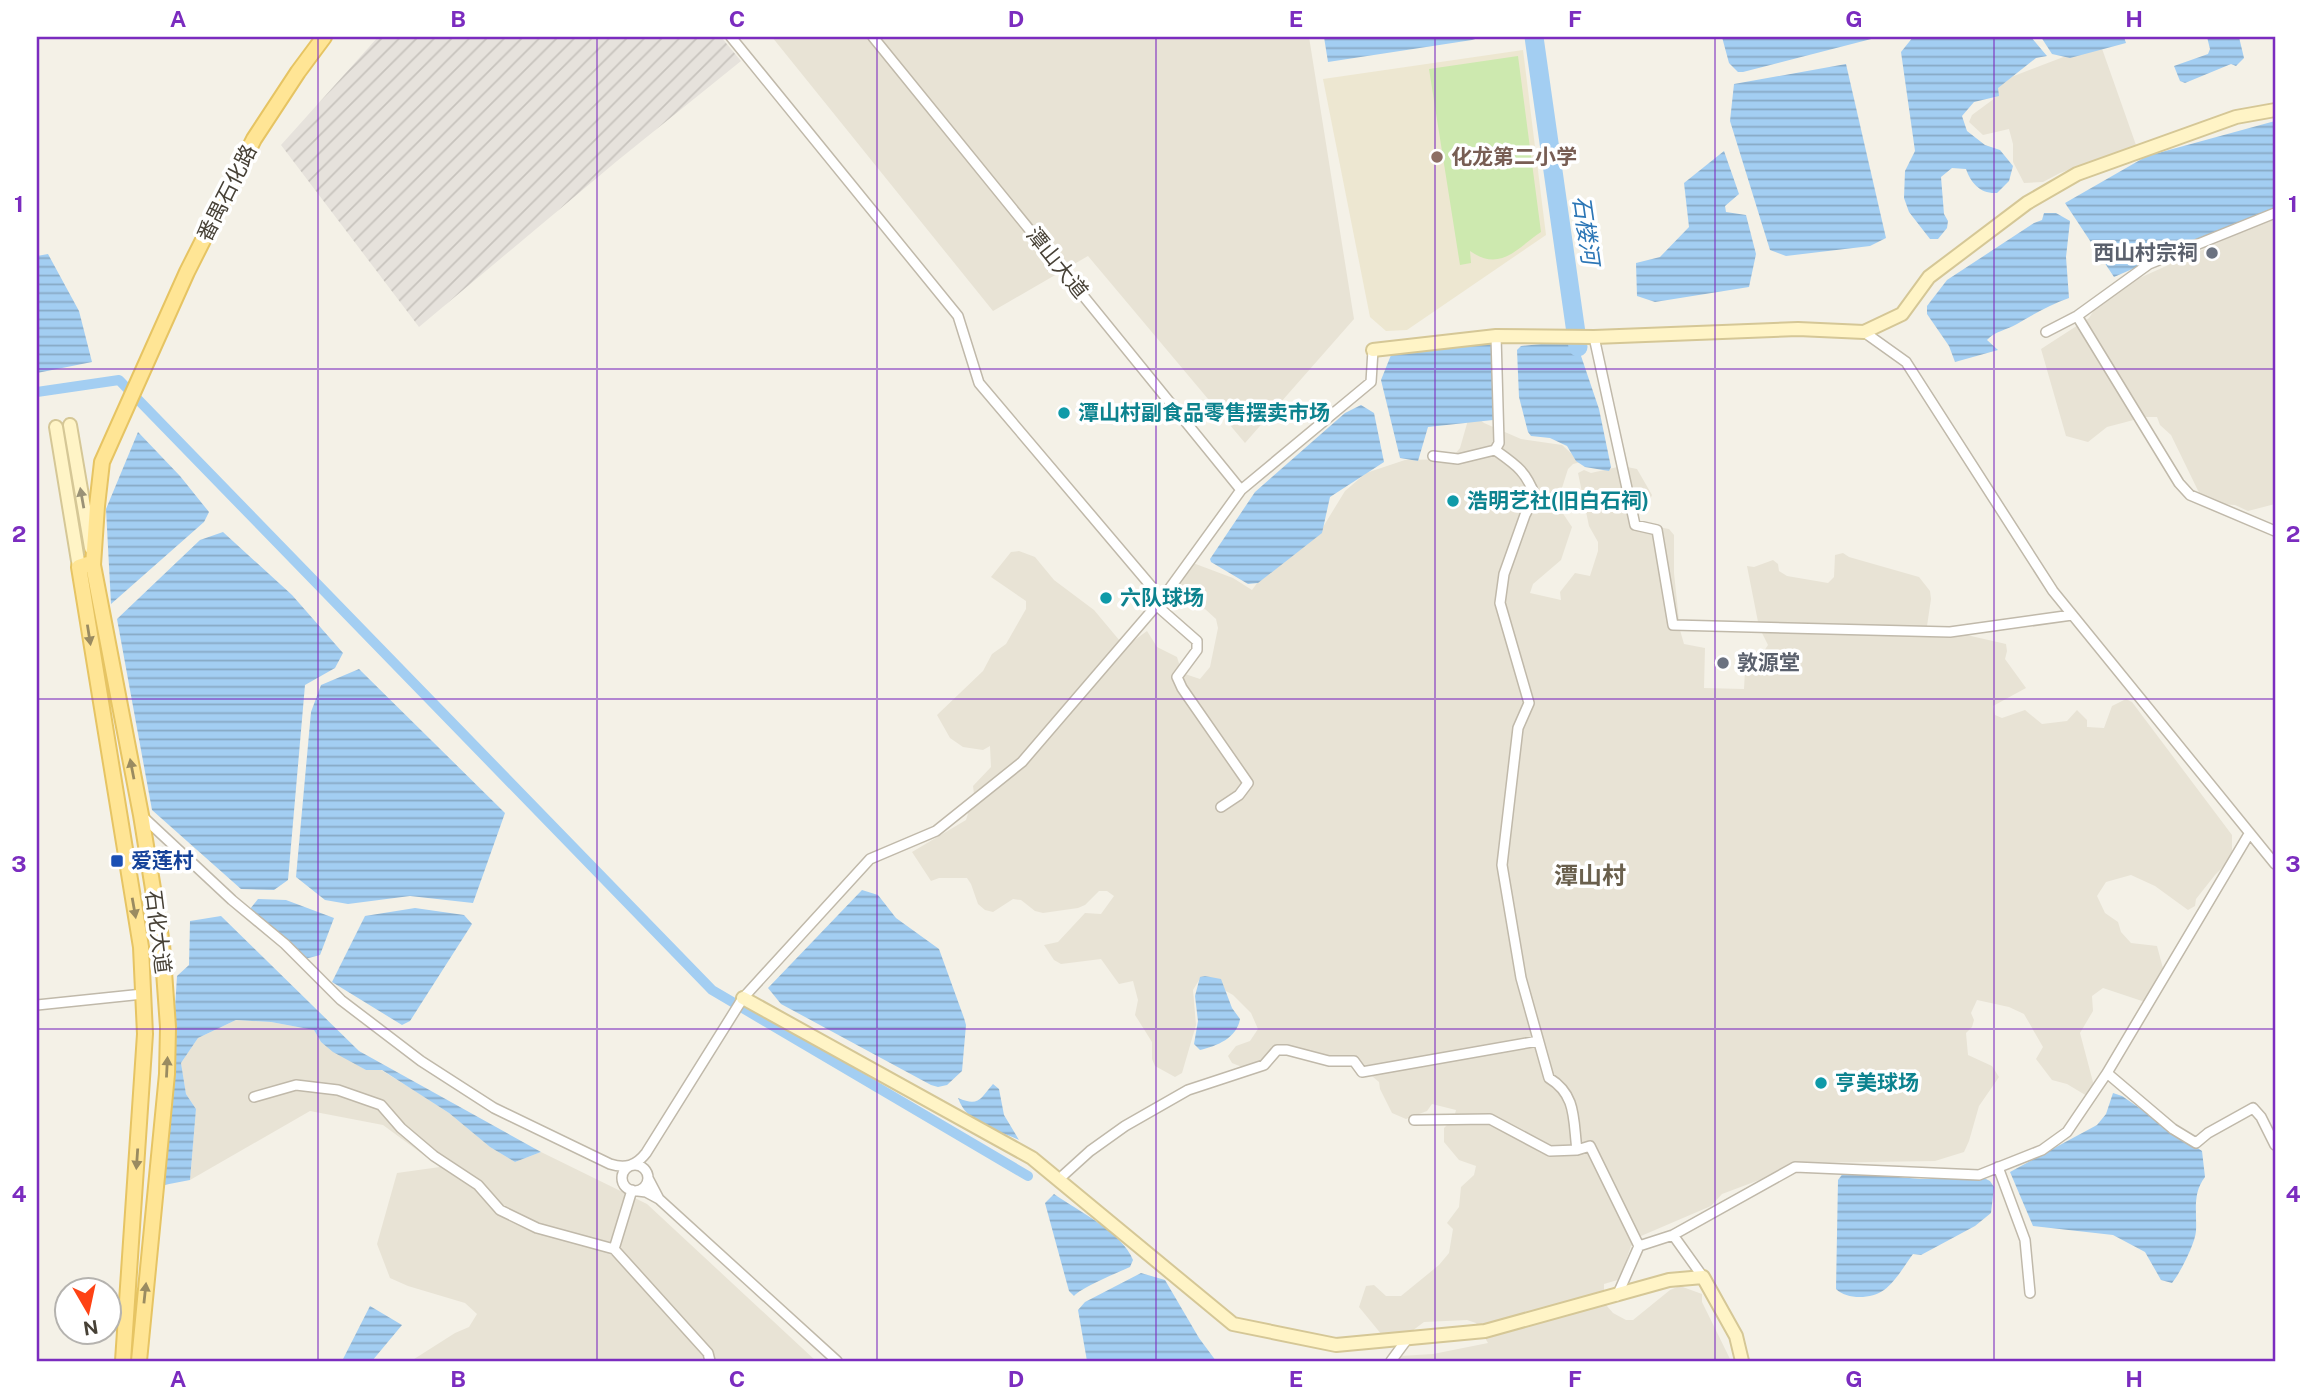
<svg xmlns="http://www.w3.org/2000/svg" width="2312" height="1398" font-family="'Public Sans','Noto Sans SC',sans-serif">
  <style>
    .residential { fill: #e8e3d5 }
    .industrial { fill: url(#industrial-furrows) }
    .education { fill: #ede7d1 }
    .pitch { fill: #cde9af }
    .water { fill: url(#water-rules) }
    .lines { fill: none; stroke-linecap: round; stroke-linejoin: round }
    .canal { stroke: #a3cef2; stroke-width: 10 }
    .river { stroke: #a3cef2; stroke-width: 19 }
    .street-casing { stroke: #c0b9aa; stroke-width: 12 }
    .secondary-casing { stroke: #d5c796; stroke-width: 16 }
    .primary-casing { stroke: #e6c463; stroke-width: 18 }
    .street { stroke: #fff; stroke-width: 9 }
    .secondary { stroke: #fff4c6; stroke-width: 12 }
    .primary { stroke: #ffe595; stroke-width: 14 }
    .oneway { fill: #9a9277 }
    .oneway2 { fill: #9a8b61 }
    .grid { fill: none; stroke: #7b2cbf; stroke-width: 2; stroke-opacity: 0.55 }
    .education-dot { fill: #8d6e63; stroke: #fff; stroke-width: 2.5 }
    .worship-dot { fill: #6b7280; stroke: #fff; stroke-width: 2.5 }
    .culture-dot { fill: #0f9aa8; stroke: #fff; stroke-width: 2.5 }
    .transit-dot { fill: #1a4fb4; stroke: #fff; stroke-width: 2.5 }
    .labels { text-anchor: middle; stroke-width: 7; stroke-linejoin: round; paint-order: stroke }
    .education-label { font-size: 21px; font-weight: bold; fill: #785e54; stroke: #fff; text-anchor: start }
    .street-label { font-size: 21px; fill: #474136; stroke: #fff }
    .worship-label { font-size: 21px; font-weight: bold; fill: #5b616d; stroke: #fff; text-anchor: end }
    .culture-label { font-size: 21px; font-weight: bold; fill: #0d838f; stroke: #fff; text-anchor: start }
    .transit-label { font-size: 21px; font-weight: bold; fill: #164399; stroke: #fff; text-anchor: start }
    .water-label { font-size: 23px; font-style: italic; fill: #2c76b6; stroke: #fff }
    .quarter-label { font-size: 24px; font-weight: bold; fill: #6a604d; stroke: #fff }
    .neatline { fill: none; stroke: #7b2cbf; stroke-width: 2.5 }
    .grid-label { font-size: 23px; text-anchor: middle; font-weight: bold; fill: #7b2cbf }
  </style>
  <defs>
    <pattern id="industrial-furrows" width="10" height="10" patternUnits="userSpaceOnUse" patternTransform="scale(1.75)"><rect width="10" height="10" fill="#e6e2dc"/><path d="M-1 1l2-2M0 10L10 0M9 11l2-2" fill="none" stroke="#c7c3bd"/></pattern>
    <pattern id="water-rules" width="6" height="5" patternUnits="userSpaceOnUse" patternTransform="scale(1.75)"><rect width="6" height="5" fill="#a3cef2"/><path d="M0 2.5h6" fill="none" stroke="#87a9c5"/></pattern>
  </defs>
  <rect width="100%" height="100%" fill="#f4f1e7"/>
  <path class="residential" d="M772,37H1309L1354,319L1245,443L1088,256L993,311Z
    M2100,43L2136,145L2060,173L2043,182L2024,183L2013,162V144L2009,129L1983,135L1969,122L1972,115L1995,98L1990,85Z
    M2275,217V504L2248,511L2235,505L2204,503L2171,435L2160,425L2157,417H2145L2107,427L2088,442L2066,436L2041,349L2089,318L2104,294Z
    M1474,415L1484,423L1521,439L1562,445L1581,462L1573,464L1568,469L1561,491L1562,499L1558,506L1572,527L1561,560L1533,584L1530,593L1561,600L1560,592L1575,573L1590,576L1598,551V542L1589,526L1578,473L1584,470L1591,473L1622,466L1637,469L1652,495L1649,502L1635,519L1641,524L1669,529L1674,535V573L1680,630L1684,644L1705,648L1704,688L1744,689L1746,652L1764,651L1768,645L1759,627L1747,566L1754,567L1773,560L1778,564L1779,571L1787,576L1828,583L1834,577L1835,555L1843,553L1849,557L1919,577L1930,591L1931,599L1927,626L2006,644L2007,651L2005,659L2026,688L1993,706L1995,715L2002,718L2025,710L2042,724L2067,721L2077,710L2087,720V727L2104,728L2112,706L2126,699L2132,702L2232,835V858L2215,875L2196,899L2195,906L2188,910L2155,886L2131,875L2106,882L2097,896L2105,913L2118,922L2121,932L2131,943L2157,946L2164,972L2145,1002L2103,988L2092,996L2093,1011L2080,1033L2093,1082L2094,1090L2087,1096L2067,1084L2052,1080L2036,1059L2043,1047L2024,1014L2009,1007L1977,1000L1971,1013L1974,1020L1972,1027L1966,1033L1968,1055L1992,1066L1999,1077L1979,1106L1969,1141L1964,1152L1935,1161L1805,1163L1722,1194L1711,1206L1641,1236L1631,1246L1625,1264L1626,1272L1621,1279L1604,1284V1293L1601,1299L1613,1313L1626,1320H1633L1670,1290L1680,1286L1702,1294V1302L1731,1361H1395L1400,1356L1433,1354L1488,1343L1476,1323L1467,1320L1424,1322L1412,1331L1382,1335L1359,1307L1366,1286L1374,1285L1386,1296H1401L1439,1265L1449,1253L1453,1229L1447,1223L1459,1207L1461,1187L1474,1175L1476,1166L1459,1160L1444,1142V1128L1454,1118L1456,1110L1432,1104L1427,1111L1406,1119L1392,1113L1380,1089L1379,1082L1366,1071L1285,1046L1252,1071L1232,1063L1228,1056L1236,1046L1250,1041L1258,1029L1251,1013L1233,995L1201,977L1193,990L1196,1025L1182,1073L1175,1077L1155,1066L1152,1059V1042L1135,1015L1138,1000L1133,981L1119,984L1101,959L1061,964L1054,960L1044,945L1058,942L1085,913L1101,914L1114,896L1107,891H1099L1085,905L1078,908L1043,913L1035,911L1021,900L1013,899L993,912L985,910L978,904L971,884L967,878H939L931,881L912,852L966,820L974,794L973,786L991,767L990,746L983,750L963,747L950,738L937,715L983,671L992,654L1006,644L1026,609V601L991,577L1011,552L1019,551L1035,557L1054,580L1094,610L1125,647L1147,631L1157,647L1177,657L1182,673L1200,679L1210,667L1218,628L1216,619L1205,609L1169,598L1193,563L1233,578L1252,590L1274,560L1323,527L1345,491L1366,473L1405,460L1451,459L1460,448L1468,420Z
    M236,1020L271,1022L314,1030L321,1042L366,1070H381L412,1089L449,1113L490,1147L515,1162L541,1152L647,1204L816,1361H411L455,1333L469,1327L477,1314L465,1303L408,1286L390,1278L377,1244L397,1173L440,1167L383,1125L310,1111L190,1180L196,1109L186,1094L181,1063L198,1038Z"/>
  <path class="industrial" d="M378,37H721L741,61L617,161L419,327L281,145Z"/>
  <path class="education" d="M1523,50L1546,235L1407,330L1386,331L1370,317L1323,79Z"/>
  <path class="pitch" d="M1518,56L1541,232C1518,247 1501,273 1470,251L1471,263L1460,265L1429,69Z"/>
  <path class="water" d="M1324,37H1482L1472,40L1328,62Z
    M1722,37H1879L1743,72H1738L1729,63Z
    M1913,37H2031L2047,56L2036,58L1998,88L1999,96L1974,102L1962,116L1967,131L1985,145L2000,150L2013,166L2009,181L1997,193C1980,194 1971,183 1966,169L1952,168L1941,177L1944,214L1948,221L1947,228L1938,239H1930L1909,212L1904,198L1905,171L1915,151L1901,52Z
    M2041,37H2124L2126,43L2070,58L2052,54Z
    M2207,37H2239L2244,58L2236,66L2231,64L2185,83L2180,81L2174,66L2208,54L2210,49Z
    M1846,64L1886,238L1870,246L1786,256L1770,250L1730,121L1734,84Z
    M2275,121V207L2114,277L2065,203L2147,156Z
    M1724,151L1739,194L1725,206L1726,212L1746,215L1756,254L1749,287L1655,302L1637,296L1636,263L1660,257L1689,227L1684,183Z
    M2044,213H2056L2070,221L2066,257L2069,298C2050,305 2034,314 2017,324C2007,330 1995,331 1987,340L1998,350L1955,362L1949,346L1927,314V306L1947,280L2034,223L2042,220Z
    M48,254L79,311L92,362L37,373V256Z
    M1489,341L1493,348L1495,415L1493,420L1428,427L1418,461L1400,458L1381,380L1393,350Z
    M1561,342L1578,347L1599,409L1611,467L1609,471L1585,467L1576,461L1567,446L1550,438L1531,436L1528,432L1519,397L1517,350L1521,346Z
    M1361,405L1374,413L1384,462L1330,497L1322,533L1258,583L1248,584L1211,562L1210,559L1255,492L1345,413Z
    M138,432L180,476L209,512L204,522L111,604L106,509Z
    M223,532L292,595L343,653L335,668L305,685L288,880L274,890L241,889L152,810L117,619L200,540Z
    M359,669L505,813L473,903L410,896L348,904L325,900L296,877L311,712L321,685Z
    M862,890L878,895L896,918L939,949L964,1018L966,1025L962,1071L947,1085L938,1087L931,1085L781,1004L768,988Z
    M258,899L286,900L334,918L320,955L305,959L255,915L250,909Z
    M415,908L464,915L472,924L410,1021L402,1025L332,982L365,916Z
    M221,916L359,1051L541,1152L515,1162L490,1147L449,1113L382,1070H366L333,1052L321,1042L314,1030L271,1022L236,1020L198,1038L181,1063L186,1094L196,1109L190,1180L164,1185L177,976L189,965L190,921Z
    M1205,976L1221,979L1232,1008L1240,1019C1237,1038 1217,1046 1200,1050L1194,1044L1198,1021L1195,996L1200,977Z
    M993,1084L999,1089L1004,1115L1019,1140C996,1129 967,1124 958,1098C979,1107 980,1099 993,1084Z
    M2113,1093L2122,1096L2202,1151L2205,1177C2192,1194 2197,1211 2196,1231C2195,1244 2180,1273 2172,1283L2161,1280L2145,1252L2113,1235L2033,1226L2010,1172L2097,1125L2106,1114Z
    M1844,1172L1920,1179L1984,1178L1990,1181L1994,1187L1991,1213L1975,1226L1921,1255L1913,1254C1905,1265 1895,1282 1884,1290C1872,1299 1847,1300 1836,1289L1838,1180Z
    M1054,1194C1078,1211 1122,1232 1133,1260L1130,1267C1117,1273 1082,1287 1074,1296L1069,1291L1045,1203Z
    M1141,1273L1165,1280L1199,1338L1216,1361H1087L1078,1310L1085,1302Z
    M370,1306L402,1325L372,1361H342Z"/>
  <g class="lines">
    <path class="canal" d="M37,392L119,380L712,990L1028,1176"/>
    <path class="river" d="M1534,37L1578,347"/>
    <defs>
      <path id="street" d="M731,37L958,316L979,383L1162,599
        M873,37L1241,490
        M2077,316L2179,483L2190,495L2275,531
        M1864,332L1906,362L2053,591L2275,864
        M2046,332L2077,316L2149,264L2275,213
        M1594,337L1635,525L1657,530L1673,625L1950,632L2072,615
        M1495,450C1516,465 1526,471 1535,496L1525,515L1504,574L1500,603L1529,703L1518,728L1502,865L1521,978L1549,1078C1577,1095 1573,1120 1577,1150L1590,1146L1639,1246
        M1433,456L1458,459L1495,450L1499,443L1496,336
        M1156,605L1197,641V650L1177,677L1182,688L1248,783L1239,795L1221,807
        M141,815L232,900L285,944L341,1000L421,1061L494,1108L610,1164C625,1169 636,1166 646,1153L743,998L870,859L936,831L1022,762L1162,599L1241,490L1371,382L1373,350
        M37,1005L143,994
        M2107,1073L2173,1129L2196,1143L2208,1133L2253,1108L2261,1117L2275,1145
        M254,1097L296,1085L338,1090L381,1105L401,1128L434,1156L478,1185L500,1210L537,1228L614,1249L632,1190
        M1414,1120L1490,1119L1550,1151L1577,1150
        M622 1178a13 13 0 1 1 26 0a13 13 0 1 1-26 0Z
        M1998,1167L2025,1240L2030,1293
        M1058,1180L1090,1151L1125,1126L1188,1090L1264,1065L1277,1050H1287L1329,1061H1354L1362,1072L1538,1041
        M638,1191L646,1192L659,1199L648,1178
        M659,1199L837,1361
        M1673,1235L1703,1277
        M614,1249L708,1353L710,1361
        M1617,1296L1639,1246L1673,1235L1795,1167L1979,1175L2042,1150L2067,1132L2107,1073L2249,834
        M1391,1361L1408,1338"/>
      <path id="secondary" d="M1373,350L1496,336L1594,337L1798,329L1864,332L1902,314L1929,277L2027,203L2077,174L2236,117L2275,110
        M70,425L91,548
        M56,427L79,567
        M743,998L1032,1158L1233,1324L1336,1345L1485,1331L1669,1280L1703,1277L1736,1336L1742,1361"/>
      <path id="primary" d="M93,565L88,564L79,567L141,947L145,1034L123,1361
        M139,1361L167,1074L168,1027L162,944L141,815L93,565L97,506L102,462L187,272L254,139L298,72L324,37"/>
    </defs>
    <use href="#street" class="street-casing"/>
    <use href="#secondary" class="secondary-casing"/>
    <use href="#primary" class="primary-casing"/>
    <use href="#street" class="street"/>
    <use href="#secondary" class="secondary"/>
    <use href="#primary" class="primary"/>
  </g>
  <defs><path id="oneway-solid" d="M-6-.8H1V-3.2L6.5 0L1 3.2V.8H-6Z" transform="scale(1.75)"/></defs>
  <use class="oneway" href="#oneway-solid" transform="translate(82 498) rotate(-100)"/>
  <g class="oneway2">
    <use href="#oneway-solid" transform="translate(89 635) rotate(81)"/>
    <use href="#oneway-solid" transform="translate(132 769) rotate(-101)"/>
    <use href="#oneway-solid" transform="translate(134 908) rotate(80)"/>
    <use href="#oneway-solid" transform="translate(167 1067) rotate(-87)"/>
    <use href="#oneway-solid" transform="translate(137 1159) rotate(94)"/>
    <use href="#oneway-solid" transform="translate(145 1293) rotate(-84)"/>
  </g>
  <path class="grid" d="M318,37V1361M597,37V1361M877,37V1361M1156,37V1361M1435,37V1361M1715,37V1361M1994,37V1361M37,369H2275M37,699H2275M37,1029H2275"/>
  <circle class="education-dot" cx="1437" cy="157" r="7"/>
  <g class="worship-dot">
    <circle cx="2212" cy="253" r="7"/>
    <circle cx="1723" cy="663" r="7"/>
  </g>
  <g class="culture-dot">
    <circle cx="1064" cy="413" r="7"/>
    <circle cx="1453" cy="501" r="7"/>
    <circle cx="1106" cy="598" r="7"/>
    <circle cx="1821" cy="1083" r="7"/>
  </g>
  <rect class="transit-dot" x="110" y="854" width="14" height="14" rx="3.5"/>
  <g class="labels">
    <g class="education-label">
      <text x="1451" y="164">化龙第二小学</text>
    </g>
    <g class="street-label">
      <text transform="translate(227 193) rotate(-63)" y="7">番禺石化路</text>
      <text transform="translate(1057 263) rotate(51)" y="7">潭山大道</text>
      <text transform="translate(158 932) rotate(83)" y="7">石化大道</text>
    </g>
    <g class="worship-label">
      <text x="2198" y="260">西山村宗祠</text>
      <text x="1737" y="670" text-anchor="start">敦源堂</text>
    </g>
    <g class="culture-label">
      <text x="1078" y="420">潭山村副食品零售摆卖市场</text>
      <text x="1467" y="508">浩明艺社(旧白石祠)</text>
      <text x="1120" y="605">六队球场</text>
      <text x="1835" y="1090">亨美球场</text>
    </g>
    <g class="transit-label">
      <text x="131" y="868">爱莲村</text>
    </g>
    <g class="water-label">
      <text transform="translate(1586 230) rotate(82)" y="8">石楼河</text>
    </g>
    <g class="quarter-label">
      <text x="1590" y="884">潭山村</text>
    </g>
  </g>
  <rect width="2312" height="1398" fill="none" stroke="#ffffff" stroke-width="77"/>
  <g transform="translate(88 1311) rotate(171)"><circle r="33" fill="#ffffff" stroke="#b5b3af" stroke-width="2"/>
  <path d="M0-5L12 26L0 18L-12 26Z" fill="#fe4214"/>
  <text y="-10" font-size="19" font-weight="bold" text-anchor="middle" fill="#474136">N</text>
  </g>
  <rect x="38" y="38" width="2236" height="1322" class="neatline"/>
  <g class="grid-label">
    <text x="178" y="27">A</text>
    <text x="458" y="27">B</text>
    <text x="737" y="27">C</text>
    <text x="1016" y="27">D</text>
    <text x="1296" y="27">E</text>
    <text x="1575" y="27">F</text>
    <text x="1854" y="27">G</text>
    <text x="2134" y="27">H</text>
    <text x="19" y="212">1</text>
    <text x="2293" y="212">1</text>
    <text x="19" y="542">2</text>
    <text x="2293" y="542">2</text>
    <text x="19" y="872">3</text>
    <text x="2293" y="872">3</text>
    <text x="19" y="1202">4</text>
    <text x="2293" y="1202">4</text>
    <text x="178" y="1387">A</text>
    <text x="458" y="1387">B</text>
    <text x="737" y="1387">C</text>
    <text x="1016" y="1387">D</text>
    <text x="1296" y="1387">E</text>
    <text x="1575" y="1387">F</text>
    <text x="1854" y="1387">G</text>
    <text x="2134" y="1387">H</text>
  </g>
</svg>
